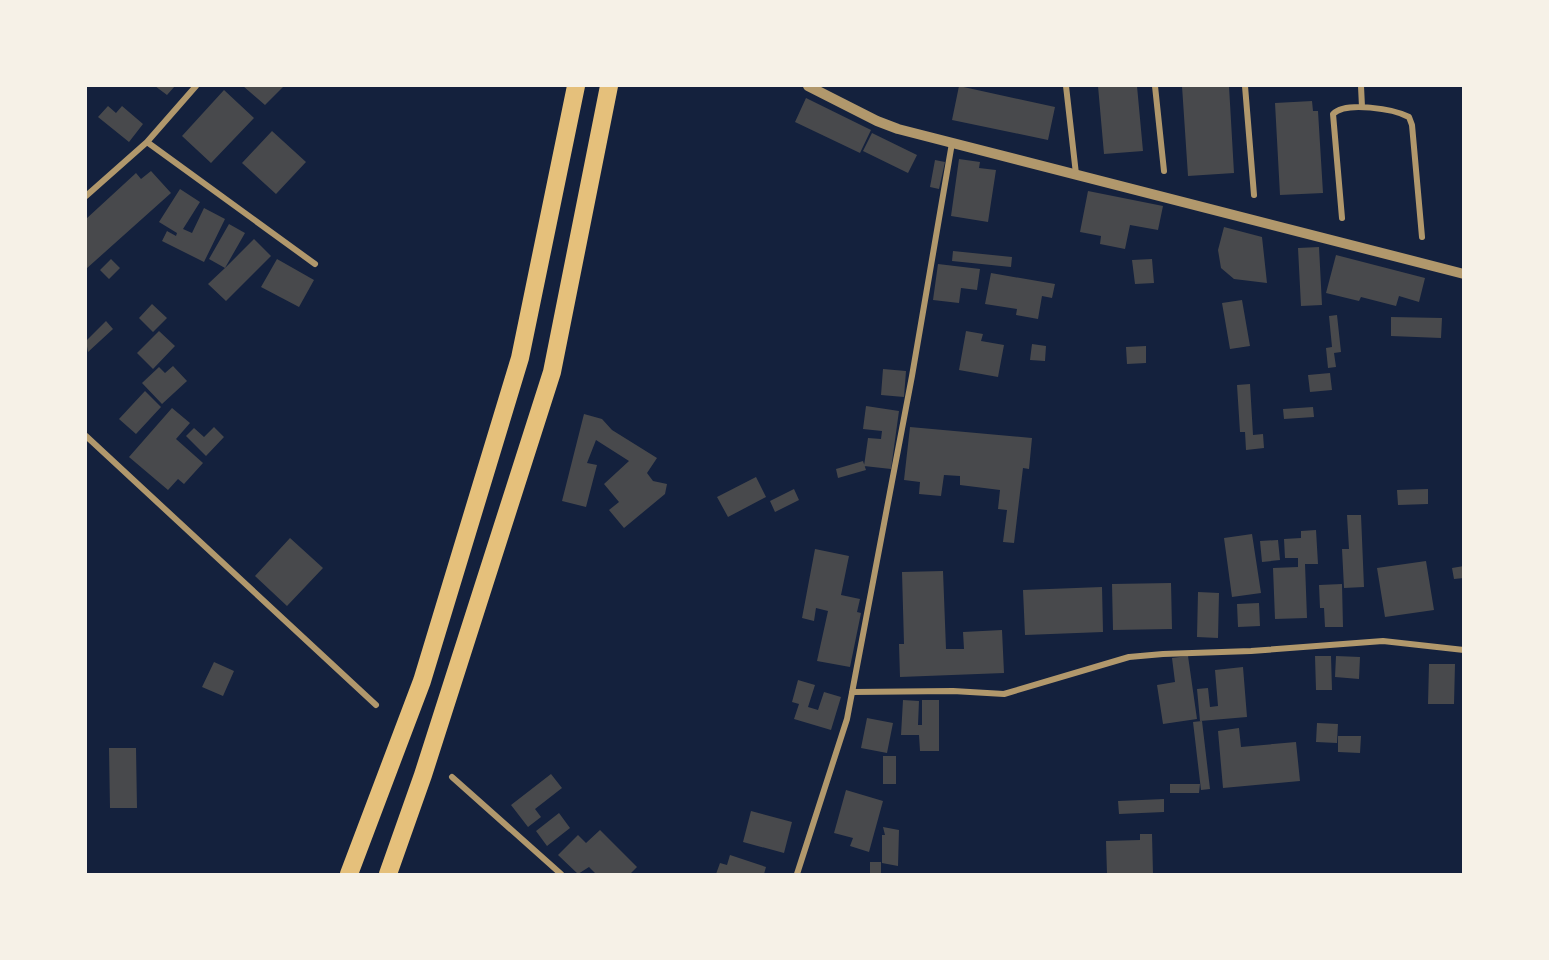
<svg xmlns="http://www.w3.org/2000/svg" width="1549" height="960" font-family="Poppins,sans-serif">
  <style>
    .building { fill: #48494c }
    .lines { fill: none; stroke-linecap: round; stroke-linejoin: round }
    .minor { stroke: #b1986c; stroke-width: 6 }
    .tertiary { stroke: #b1986c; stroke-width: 10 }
    .motorway { stroke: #e5c07b; stroke-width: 18 }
  </style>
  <rect width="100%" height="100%" fill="#14213d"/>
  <path class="building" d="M155,86H175L167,95Z
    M243,86H284L265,105Z
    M959,86L1055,107L1048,140L952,120Z
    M1098,86H1137L1143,151L1104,154Z
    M1182,86H1229L1234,173L1188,176Z
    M224,90L254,118L211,163L182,136Z
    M806,98L871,130L860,153L795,122Z
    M1312,101L1313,111H1318L1323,193L1280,195L1275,103Z
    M108,106L116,113L122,106L143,124L129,142L98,117Z
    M272,131L306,162L276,194L242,163Z
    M872,133L917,155L908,173L863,151Z
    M959,159L980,162L979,168L996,170L988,222L951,216Z
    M935,160L945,162L939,189L930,187Z
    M151,171L171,193L86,269V219L136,173L141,179Z
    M180,189L200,202L183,229L192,233L204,208L225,219L204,262L162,241L167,231L176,236L177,233L159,222Z
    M1088,191L1163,206L1158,230L1130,225L1125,249L1100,244L1101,236L1080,232Z
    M229,224L245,233L225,268L254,239L271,256L226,301L208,284L225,268L209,259Z
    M1224,227L1262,237L1267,283L1234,279L1221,268L1218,250Z
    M1319,247L1322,305L1301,306L1298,248Z
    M953,251L1012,257L1011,267L952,261Z
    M1336,255L1425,278L1419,302L1399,296L1396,306L1361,297L1359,301L1326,293Z
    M111,259L120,268L109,279L100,270Z
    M277,259L314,280L299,307L261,287Z
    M1152,259L1154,283L1135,284L1132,260Z
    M938,264L980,269L977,290L961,288L959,303L933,300Z
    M991,273L1055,284L1052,298L1042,296L1038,319L1016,315L1017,309L985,304Z
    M1242,300L1250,346L1230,349L1222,303Z
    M152,304L167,318L153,332L139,318Z
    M1337,315L1341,352L1334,353L1336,367L1328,368L1326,348L1332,347L1329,316Z
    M1391,317L1442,318L1441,338L1391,336Z
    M106,321L113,329L88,352L86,341Z
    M159,331L175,346L153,369L137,353Z
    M966,331L983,334L981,341L1004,345L998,377L959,370Z
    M1032,344L1046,346L1045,361L1030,360Z
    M1146,346V363L1127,364L1126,347Z
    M173,366L187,381L162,404L142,383L159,367L165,373Z
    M883,369L906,371L904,397L881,395Z
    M1330,373L1332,390L1310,392L1308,375Z
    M1250,384L1253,435L1263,434L1264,448L1246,450L1245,432H1240L1237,385Z
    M145,391L161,407L136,434L119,419Z
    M866,406L899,411L891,469L864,466L868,438L881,439L882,431L863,429Z
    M1313,407L1314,417L1284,419L1283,409Z
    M172,408L190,423L176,439L203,463L184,484L178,479L168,490L129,457Z
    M584,414L602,419L612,430L657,458L647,473L653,481L667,484L665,494L624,528L609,510L619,502L604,484L629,461L596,440L587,463L597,465L586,507L562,501Z
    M214,427L224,437L206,456L186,436L194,428L204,437Z
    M910,427L1032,438L1029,469L1023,468L1014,543L1003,542L1007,510L998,509L1000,490L960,485V476L944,475L941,496L919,494L920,482L904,480Z
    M863,461L866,470L838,478L836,469Z
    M756,477L766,497L728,517L717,497Z
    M794,489L799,500L775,512L770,501Z
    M1428,489V504L1398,505L1397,490Z
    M1347,515H1361L1364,587L1344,588L1342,549H1349Z
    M1316,530L1318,564H1305L1307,618L1275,619L1273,568L1298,567V558H1285L1284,539L1301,538V531Z
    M1252,534L1261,593L1232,597L1224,538Z
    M290,538L323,568L287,606L255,576Z
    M1278,540L1280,560L1262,562L1260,541Z
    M815,549L849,556L841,595L860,599L857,612L861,613L850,667L817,661L828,611L816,608L814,621L802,618Z
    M1426,561L1434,610L1385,617L1377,568Z
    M1464,566V578L1454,579L1452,568Z
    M943,571L946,649H964L963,632L1002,630L1004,673L900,677L899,644H904L902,572Z
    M1171,583L1172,629L1113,630L1112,584Z
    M1342,584L1343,627H1325L1324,608H1320L1319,585Z
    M1102,587L1103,632L1025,635L1023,590Z
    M1198,592L1219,593L1218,638L1197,637Z
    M1259,603L1260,626L1238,627L1237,604Z
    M1188,656L1197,719L1163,724L1157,685L1175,682L1172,658Z
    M1315,656H1331L1332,690H1316Z
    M1336,656L1360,657L1359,679L1335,677Z
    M214,662L234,671L223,696L202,687Z
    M1429,664H1455L1454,704H1428Z
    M1243,667L1247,717L1200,721L1197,689L1208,688L1210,707L1218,706L1215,670Z
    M798,680L815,685L808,707L818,710L824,692L841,697L831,730L794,719L799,704L792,702Z
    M903,700L919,701L918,725H922V700H939V751H920L919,735H901Z
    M867,718L893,723L887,753L861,748Z
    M1202,721L1210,789L1201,790L1193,722Z
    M1317,723L1338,724L1337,743L1316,742Z
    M1239,728L1241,747L1296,742L1300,781L1223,788L1218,731Z
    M1338,736H1361L1360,753L1338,752Z
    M109,748H136L137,808H110Z
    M883,756H896V784H883Z
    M551,774L562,788L535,809L541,817L528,827L511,805Z
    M1170,784H1200L1199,793H1170Z
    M846,790L883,801L869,852L850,846L853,838L834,833Z
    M1164,799V812L1119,814L1118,801Z
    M751,811L792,822L784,853L743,842Z
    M559,813L570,828L547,846L536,831Z
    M883,827L899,830L898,866L882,863V835H885Z
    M600,830L637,867L630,874H596L589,867L578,874L558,855L578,835L586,843Z
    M1140,834H1152L1153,874H1107L1106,841L1140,840Z
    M730,855L766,867L764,874H716L720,863L727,865Z
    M870,862H881V874H870Z"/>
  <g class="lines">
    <path class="minor" d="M1066,86L1076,174
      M1155,86L1164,171
      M1245,86L1254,195
      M1361,86L1362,107
      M147,142L315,264
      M86,196L147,142L196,86
      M1342,218L1333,114C1346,101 1394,109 1409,117L1412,125L1422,237
      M86,436L376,705
      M852,692L953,691L1004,694L1129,657L1163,654L1251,651L1383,641L1464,650
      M452,777L561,874
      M797,874L847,719L912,376L952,143"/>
    <path class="tertiary" d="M808,86L877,121L898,129L1464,274"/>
    <path class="motorway" d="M349,874L422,681L520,358L576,86
      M388,874L423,775L552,372L609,86"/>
  </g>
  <rect width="1549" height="960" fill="none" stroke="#f6f1e7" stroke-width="174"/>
</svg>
